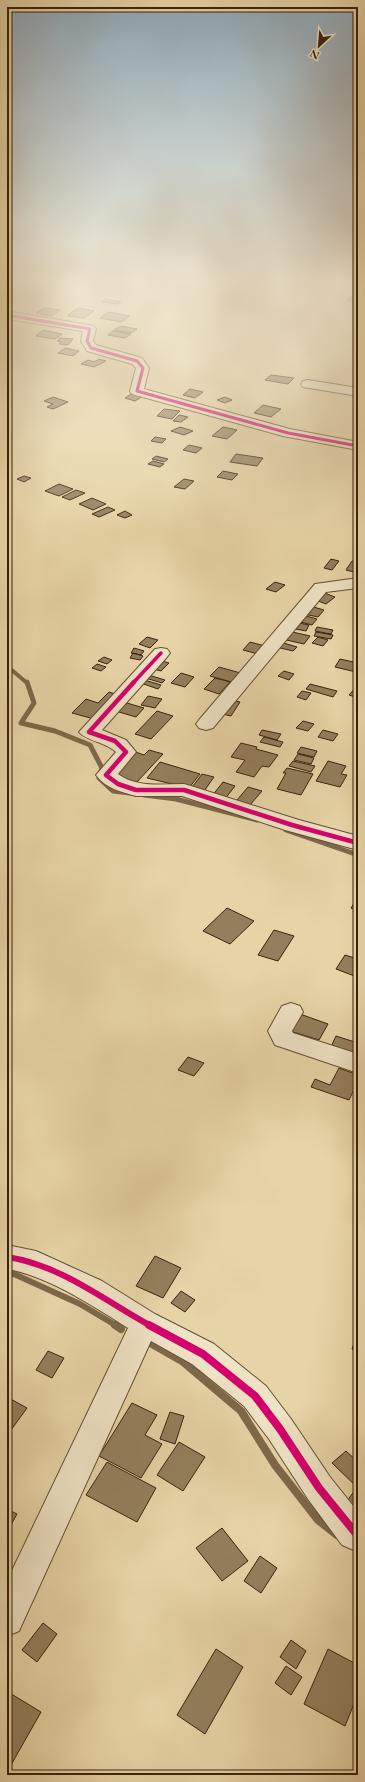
<svg xmlns="http://www.w3.org/2000/svg" width="365" height="1782" font-family="'EB Garamond',serif">
  <style>
    .lines { fill: none; stroke-linecap: round; stroke-linejoin: round }
    .stream-far3 { stroke: #7d6849; stroke-width: 4 }
    .stream-far2 { stroke: #7d6849; stroke-width: 5 }
    .stream-far1 { stroke: #7d6849; stroke-width: 6 }
    .stream { stroke: #7d6849; stroke-width: 8 }
    .building { fill: #937f5c; stroke: #37220c }
    .minor-casing { stroke: #634e32; stroke-width: 2 }
    .minor { fill: #efe3c5; fill-rule: evenodd }
    .cycleway-far4-casing { stroke: #efe3c5; stroke-width: 4.5 }
    .cycleway-far3-casing { stroke: #efe3c5; stroke-width: 5.5 }
    .cycleway-far2-casing { stroke: #efe3c5; stroke-width: 7 }
    .cycleway-far1-casing { stroke: #efe3c5; stroke-width: 8 }
    .cycleway-casing { stroke: #efe3c5; stroke-width: 10 }
    .cycleway-far4 { stroke: #d6006c; stroke-width: 3 }
    .cycleway-far3 { stroke: #d6006c; stroke-width: 3.5 }
    .cycleway-far2 { stroke: #d6006c; stroke-width: 4.5 }
    .cycleway-far1 { stroke: #d6006c; stroke-width: 6 }
    .cycleway { stroke: #d6006c; stroke-width: 8 }
  </style>
  <rect width="100%" height="100%" fill="#e7d4a6"/>
  <filter id="stains"><feTurbulence type="fractalNoise" baseFrequency=".005" numOctaves="4"/><feColorMatrix values="0 0 0 0 .2 0 0 0 0 .09 0 0 0 0 .02 0 0 0 .5 -.17"/></filter>
  <radialGradient id="worn" r=".72"><stop offset=".6" stop-color="#630" stop-opacity="0"/><stop offset="1" stop-color="#630" stop-opacity=".3"/></radialGradient>
  <g class="lines">
    <path class="stream-far3" d="M7,666L27,683"/>
    <path class="stream-far2" d="M27,682L34,703L21,723L55,731L90,745L102,768L99,778L113,791L130,793
      M144,795L176,799L257,820
      M286,830L358,855"/>
    <path class="stream-far1" d="M7,1273L14,1274L80,1304L117,1326"/>
    <path class="stream" d="M115,1325L121,1329
      M152,1344L182,1361L241,1411L275,1465L318,1520L337,1535"/>
  </g>
  <path class="building" d="M353,296L358,297V302L347,300Z
    M106,299L121,302L117,304L102,302Z
    M45,308L60,310L51,316L36,313Z
    M78,308L94,311L84,318L67,316Z
    M109,312L130,316L121,322L100,318Z
    M120,326L137,329L131,333L114,330Z
    M43,330L62,334L55,339L36,336Z
    M113,331L131,334L125,338L108,335Z
    M60,338L73,339L68,345L59,344L61,342L57,341Z
    M65,348L79,351L73,356L58,353Z
    M99,359L106,361L94,367L81,364L88,360L94,362Z
    M271,375L294,378L288,384L265,380Z
    M190,389L203,392L195,398L183,395Z
    M133,393L143,396L135,401L125,398Z
    M53,397L68,402L53,409L47,407L53,404L44,401Z
    M225,397L232,400L225,403L217,400Z
    M263,405L281,409L271,417L254,413Z
    M164,409L180,411L172,419L157,416Z
    M179,415L188,417L181,422L173,421Z
    M180,427L193,431L184,435L171,431Z
    M223,427L237,430L227,439L212,436Z
    M155,437L166,439L162,443L151,441Z
    M189,445L202,448L196,453L183,450Z
    M236,454L263,458L257,466L230,462Z
    M156,456L168,459L164,462L152,459Z
    M153,461L164,464L160,467L148,464Z
    M223,471L238,474L232,480L217,477Z
    M24,476L31,478L24,482L17,479Z
    M184,479L194,481L185,489L174,487Z
    M59,484L73,489L59,496L45,491Z
    M76,490L85,493L70,500L62,497Z
    M92,498L106,504L93,510L79,504Z
    M108,507L115,510L99,517L92,514Z
    M125,511L132,515L125,518L117,515Z
    M331,559L339,561L332,570L324,568Z
    M352,561L358,562V573L346,570Z
    M275,582L285,585L276,592L266,589Z
    M322,592L335,597L326,604L313,599Z
    M310,606L324,610L318,617L304,614Z
    M299,614L317,619L312,625L293,620Z
    M294,622L309,625L306,631L290,628Z
    M317,627L333,630L331,634L315,631Z
    M288,631L310,636L304,644L282,639Z
    M316,632L333,635L331,639L314,636Z
    M147,637L158,640L150,648L139,644Z
    M318,637L328,640L323,646L312,643Z
    M250,642L265,646L258,654L243,650Z
    M280,642L297,647L293,651L276,647Z
    M134,648L144,651L141,655L131,653Z
    M133,653L143,656L140,660L130,658Z
    M104,657L112,660L107,664L98,661Z
    M340,659L358,663L356,672L335,667Z
    M158,660L169,663L161,671L150,668Z
    M97,664L106,667L101,671L92,668Z
    M219,667L244,674L235,683L210,676Z
    M284,671L294,674L289,680L278,676Z
    M181,673L194,677L185,687L171,683Z
    M145,674L165,680L162,683L142,677Z
    M215,678L230,682L219,694L204,689Z
    M141,679L161,685L158,689L138,682Z
    M310,684L337,691L333,697L306,689Z
    M358,685V698L349,695Z
    M302,691L311,693L306,700L297,697Z
    M109,692L118,695L94,719L72,713L86,699L98,703Z
    M148,696L162,699L155,708L141,705Z
    M231,700L240,702L231,716L222,714Z
    M120,701L144,708L136,717L112,710Z
    M157,711L173,716L151,739L135,734Z
    M303,721L314,724L308,731L296,728Z
    M262,730L281,734L277,740L259,735Z
    M323,730L338,734L333,741L318,737Z
    M264,737L283,742L280,747L260,742Z
    M241,743L257,747L256,749L278,755L269,767L262,766L254,777L236,772L245,760L231,757Z
    M301,747L317,751L314,757L297,753Z
    M149,750L163,754L136,783L110,775L133,751L144,755Z
    M298,754L314,758L311,764L294,760Z
    M293,761L315,766L311,772L289,766Z
    M328,761L346,766L341,774L347,775L340,787L316,781Z
    M160,762L200,774L189,788L147,778Z
    M287,768L313,774L301,795L277,789L286,773H283Z
    M202,774L214,777L202,794L190,790Z
    M223,782L235,786L225,799L212,796Z
    M248,787L262,791L250,805L237,800Z
    M358,897V911L351,908Z
    M227,908L254,921L230,944L203,931Z
    M274,930L294,936L278,961L258,955Z
    M345,955L358,959L357,977L336,969Z
    M300,1014L328,1024L319,1040L290,1031Z
    M336,1036L358,1043V1058L330,1049Z
    M188,1057L204,1063L194,1076L178,1070Z
    M339,1068L358,1075V1081L349,1100L311,1087L315,1079L330,1085Z
    M155,1256L181,1268L163,1298L136,1286Z
    M181,1291L195,1300L185,1312L171,1303Z
    M358,1332V1352L352,1349Z
    M48,1351L64,1358L52,1378L36,1370Z
    M7,1397L27,1408L11,1430L7,1428Z
    M132,1403L157,1415L145,1435L162,1444L141,1478L99,1456Z
    M170,1412L184,1416L175,1444L160,1439Z
    M179,1442L205,1457L183,1491L157,1475Z
    M346,1451L358,1462V1488L332,1463Z
    M107,1462L156,1488L137,1522L86,1495Z
    M355,1490L358,1492V1510L347,1501Z
    M7,1509L17,1514L7,1532Z
    M222,1528L248,1561L222,1581L196,1548Z
    M260,1556L277,1568L261,1593L244,1581Z
    M43,1623L57,1634L37,1662L22,1650Z
    M291,1640L306,1651L296,1669L280,1657Z
    M216,1649L243,1667L205,1734L177,1715Z
    M328,1649L358,1665V1694L345,1726L304,1704Z
    M286,1666L302,1677L291,1695L275,1683Z
    M8,1692L41,1712L7,1772V1693Z"/>
  <g class="lines">
    <defs>
      <path id="minor" d="M7,311L94,326L96,329L93,341L96,345L142,358L149,368L144,389L290,429L358,442V450L283,436L132,394L130,391L136,368L132,364L87,351L81,341L83,331L7,319Z
        M308,380L358,388V396L303,387L301,384L303,381Z
        M358,578V588L326,592L213,728L206,730L199,728L196,724L199,720L315,584Z
        M161,648L167,649L170,653L167,657L102,730L126,740L136,752L118,774C137,788 161,784 184,784L191,786L299,820L358,836V850L285,830L182,796H136C121,792 105,788 96,775L116,752C106,742 86,741 79,732L155,649Z
        M291,1003L300,1006L303,1012L292,1031L293,1033L358,1054V1073L275,1045L268,1031L282,1006Z
        M7,1245L36,1251L102,1281L155,1314L214,1344L266,1386L291,1419L330,1477L358,1512V1552L342,1545L308,1499L269,1439L244,1406L192,1364L151,1341L19,1631L7,1636V1581L128,1328C93,1306 48,1276 7,1269Z"/>
    </defs>
    <use href="#minor" class="minor-casing"/>
    <use href="#minor" class="minor"/>
    <defs>
      <path id="cycleway-far4" d="M7,315L90,329L87,341L91,348L137,361L143,368L137,391L288,433L358,446"/>
      <path id="cycleway-far3" d="M133,683L161,653"/>
      <path id="cycleway-far2" d="M134,682L89,732L115,741L126,752L106,775L118,784L136,790H184L292,825L358,843"/>
      <path id="cycleway-far1" d="M7,1257C61,1265 105,1301 151,1326"/>
      <path id="cycleway" d="M149,1325L203,1354L255,1396L280,1429L319,1488L358,1536"/>
    </defs>
    <use href="#cycleway-far4" class="cycleway-far4-casing"/>
    <use href="#cycleway-far3" class="cycleway-far3-casing"/>
    <use href="#cycleway-far2" class="cycleway-far2-casing"/>
    <use href="#cycleway-far1" class="cycleway-far1-casing"/>
    <use href="#cycleway" class="cycleway-casing"/>
    <use href="#cycleway-far4" class="cycleway-far4"/>
    <use href="#cycleway-far3" class="cycleway-far3"/>
    <use href="#cycleway-far2" class="cycleway-far2"/>
    <use href="#cycleway-far1" class="cycleway-far1"/>
    <use href="#cycleway" class="cycleway"/>
  </g>
  <linearGradient id="sky" x2="0" y2="1"><stop stop-color="#8fa8b9"/><stop offset="0.53" stop-color="#f4ecd7"/><stop offset="1" stop-color="#f4ecd7" stop-opacity="0"/></linearGradient>
  <rect width="365" height="533" fill="url(#sky)"/>
  <rect width="365" height="1782" fill="none" stroke="#e7d4a6" stroke-width="24"/>
  <rect x="8" y="8" width="349" height="1766" fill="none" stroke="#37220c" stroke-width="2"/>
  <rect x="12" y="12" width="341" height="1758" fill="none" stroke="#37220c"/>
  <g transform="translate(319 46) rotate(206)" stroke="#efe3c5" stroke-width="3" paint-order="stroke">
  <path d="M0-3L7 15L0 10L-7 15Z" fill="#37220c"/>
  <text y="-6" font-size="11" font-weight="bold" text-anchor="middle" fill="#37220c">N</text>
  </g>
  <rect width="100%" height="100%" filter="url(#stains)"/>
  <rect width="100%" height="100%" fill="url(#worn)"/>
</svg>
